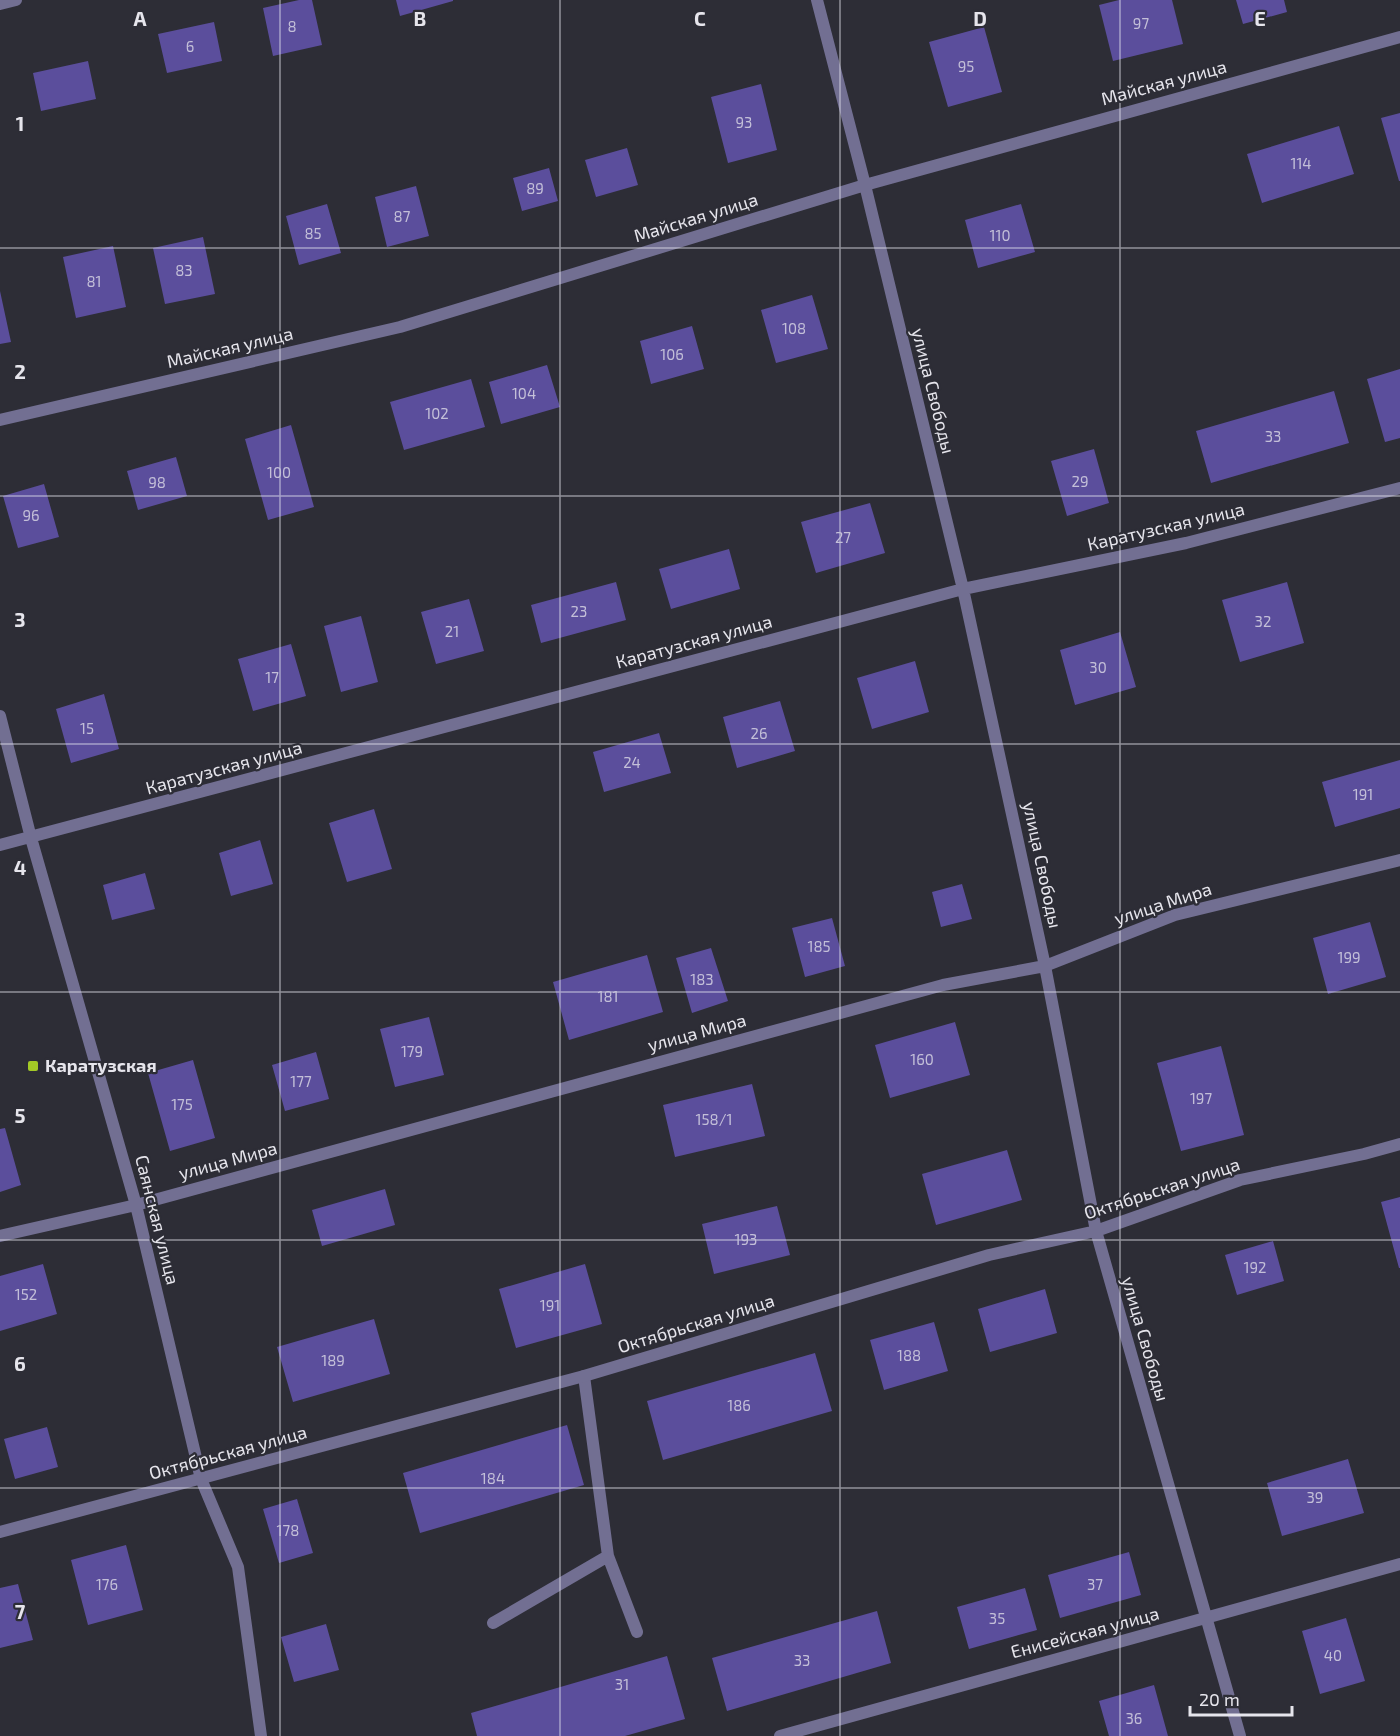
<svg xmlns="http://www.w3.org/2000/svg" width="1400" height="1736" font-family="'Exo 2',sans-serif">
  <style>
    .building { fill: #5b4e9c }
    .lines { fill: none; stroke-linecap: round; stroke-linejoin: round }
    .service { stroke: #726f92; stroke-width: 12 }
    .minor { stroke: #726f92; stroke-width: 12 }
    .grid { fill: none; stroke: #e6e5ec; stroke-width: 1.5; stroke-opacity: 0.55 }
    .poi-dot { fill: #a3c926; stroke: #2d2d36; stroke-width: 2 }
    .labels { text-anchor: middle; stroke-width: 4.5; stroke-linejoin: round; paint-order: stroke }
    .number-label { font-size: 15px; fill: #c3bfd8 }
    .street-label { font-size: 18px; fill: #e6e5ec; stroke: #2d2d36 }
    .poi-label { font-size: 18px; font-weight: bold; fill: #e6e5ec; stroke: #2d2d36; text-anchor: start }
    .grid-label { font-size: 20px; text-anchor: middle; font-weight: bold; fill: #e6e5ec; stroke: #2d2d36; stroke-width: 4.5; stroke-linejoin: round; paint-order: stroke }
  </style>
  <rect width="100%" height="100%" fill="#2d2d36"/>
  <path class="building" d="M299,0H312L322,45L273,56L263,8Z
    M396,0H453V1L400,16Z
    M1119,0H1172L1183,44L1113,61L1099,5Z
    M1236,0H1284L1287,12L1243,24Z
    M214,22L222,61L167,73L158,34Z
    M984,27L1002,92L948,107L929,42Z
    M88,61L96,99L41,111L33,73Z
    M761,84L777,150L728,163L711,97Z
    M1400,113V181H1399L1381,118Z
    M1339,126L1354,174L1262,203L1247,154Z
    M627,148L638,185L596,197L585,160Z
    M549,168L558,201L522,211L513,178Z
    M416,186L429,236L387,247L375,197Z
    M327,204L341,253L299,265L286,216Z
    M1021,204L1035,252L978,268L965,220Z
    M203,237L215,294L165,304L153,248Z
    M113,246L126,307L76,318L63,257Z
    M0,291L11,342L0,344Z
    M812,295L828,349L776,363L761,310Z
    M692,326L704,369L651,384L640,341Z
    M547,365L560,407L501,424L489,382Z
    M1400,369V438L1385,442L1367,379Z
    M471,379L485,427L404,450L390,402Z
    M1334,391L1349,443L1211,483L1196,431Z
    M291,425L314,507L268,520L245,439Z
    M1094,449L1109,503L1067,516L1051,461Z
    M176,457L187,496L138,510L127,471Z
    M44,484L59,537L18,548L3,496Z
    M870,503L885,553L816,573L801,522Z
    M729,549L740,589L671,609L659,569Z
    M616,582L626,620L541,643L531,605Z
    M1287,582L1304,643L1240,662L1222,600Z
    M469,599L484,651L436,664L421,612Z
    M361,616L378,682L341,692L324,626Z
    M1120,632L1136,687L1075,705L1060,650Z
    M291,644L306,696L253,711L238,659Z
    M915,661L929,712L872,729L857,678Z
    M104,694L119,749L71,763L56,709Z
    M780,701L795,751L737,768L723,717Z
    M659,733L671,773L604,792L593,752Z
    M1400,760V808L1335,827L1322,782Z
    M374,809L392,869L347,882L329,823Z
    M260,840L273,884L231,896L219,853Z
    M145,873L155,909L112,920L103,885Z
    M962,884L972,919L941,927L932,892Z
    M832,918L845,966L805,977L792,928Z
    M1370,922L1386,977L1328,994L1313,938Z
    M711,948L728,1001L692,1013L676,958Z
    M647,955L663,1012L569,1040L553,982Z
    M429,1017L444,1075L395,1087L380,1029Z
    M955,1022L970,1075L890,1098L875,1045Z
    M1221,1046L1244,1135L1181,1151L1157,1063Z
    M316,1052L329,1099L285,1111L272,1065Z
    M193,1060L215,1138L170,1151L148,1073Z
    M752,1084L765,1136L675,1157L663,1105Z
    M5,1128L21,1185L0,1192V1129Z
    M1007,1150L1022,1200L936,1225L922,1174Z
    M385,1189L395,1225L322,1246L312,1210Z
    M1400,1197V1268H1399L1381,1202Z
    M777,1206L790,1255L714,1274L702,1224Z
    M1273,1241L1284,1281L1237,1295L1225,1255Z
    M43,1264L57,1314L0,1331V1276Z
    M585,1264L602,1324L516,1348L499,1289Z
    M1045,1289L1057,1333L990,1352L978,1309Z
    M374,1319L390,1374L293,1402L277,1347Z
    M934,1322L948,1371L884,1390L870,1340Z
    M815,1353L832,1411L663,1460L647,1401Z
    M567,1425L584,1485L420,1533L403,1473Z
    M47,1427L58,1467L15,1479L4,1439Z
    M1348,1459L1364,1513L1282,1536L1267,1483Z
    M297,1499L313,1553L279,1563L263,1509Z
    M126,1545L143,1610L88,1625L71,1560Z
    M1129,1552L1141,1595L1060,1618L1048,1575Z
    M18,1584L33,1640L0,1648V1588Z
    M1025,1588L1037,1630L969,1649L957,1607Z
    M877,1611L891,1663L727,1711L712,1658Z
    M1346,1618L1365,1681L1320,1694L1302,1631Z
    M326,1624L339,1670L294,1682L281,1637Z
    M667,1656L685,1719L625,1736H477L471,1713Z
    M1154,1685L1168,1736H1109L1099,1701Z"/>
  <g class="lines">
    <path class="service" d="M608,1556L637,1632
      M493,1623L608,1556L584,1376"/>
    <path class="minor" d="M817,0L865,185L963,589L1045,966L1096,1231L1240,1736
      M0,4L16,0
      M0,420L400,327L865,185L1400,37
      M0,716L31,838L136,1205L201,1479L238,1567L261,1736
      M0,845L963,589L1186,543L1400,488
      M0,1236L136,1205L943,985L1045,966L1175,915L1400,860
      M0,1532L584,1376L989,1255L1096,1231L1240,1180L1364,1154L1400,1144
      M780,1736L1400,1564"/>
  </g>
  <path class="grid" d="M280,0V1736M560,0V1736M840,0V1736M1120,0V1736M0,248H1400M0,496H1400M0,744H1400M0,992H1400M0,1240H1400M0,1488H1400"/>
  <rect class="poi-dot" x="27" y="1060" width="12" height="12" rx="3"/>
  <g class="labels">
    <g class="number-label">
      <text x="1141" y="29">97</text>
      <text x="292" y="32">8</text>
      <text x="190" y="52">6</text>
      <text x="966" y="72">95</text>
      <text x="744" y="128">93</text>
      <text x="1301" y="169">114</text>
      <text x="535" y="194">89</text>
      <text x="402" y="222">87</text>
      <text x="313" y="239">85</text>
      <text x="1000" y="241">110</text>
      <text x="184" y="276">83</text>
      <text x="94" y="287">81</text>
      <text x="794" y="334">108</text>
      <text x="672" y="360">106</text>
      <text x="524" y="399">104</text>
      <text x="437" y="419">102</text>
      <text x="1273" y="442">33</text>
      <text x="279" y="478">100</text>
      <text x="1080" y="487">29</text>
      <text x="157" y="488">98</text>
      <text x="31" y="521">96</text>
      <text x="843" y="543">27</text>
      <text x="579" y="617">23</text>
      <text x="1263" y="627">32</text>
      <text x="452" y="637">21</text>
      <text x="1098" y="673">30</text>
      <text x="272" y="683">17</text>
      <text x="87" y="734">15</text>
      <text x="759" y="739">26</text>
      <text x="632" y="768">24</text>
      <text x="1363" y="800">191</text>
      <text x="819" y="952">185</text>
      <text x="1349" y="963">199</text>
      <text x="702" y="985">183</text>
      <text x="608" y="1002">181</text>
      <text x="412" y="1057">179</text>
      <text x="922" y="1065">160</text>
      <text x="301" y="1087">177</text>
      <text x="1201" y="1104">197</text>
      <text x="182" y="1110">175</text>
      <text x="714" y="1125">158/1</text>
      <text x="746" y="1245">193</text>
      <text x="1255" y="1273">192</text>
      <text x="26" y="1300">152</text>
      <text x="550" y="1311">191</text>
      <text x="909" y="1361">188</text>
      <text x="333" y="1366">189</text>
      <text x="739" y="1411">186</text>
      <text x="493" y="1484">184</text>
      <text x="1315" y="1503">39</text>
      <text x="288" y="1536">178</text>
      <text x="107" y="1590">176</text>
      <text x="1095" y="1590">37</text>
      <text x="997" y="1624">35</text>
      <text x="1333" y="1661">40</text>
      <text x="802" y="1666">33</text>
      <text x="622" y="1690">31</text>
      <text x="1134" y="1724">36</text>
    </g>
    <g class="street-label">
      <text transform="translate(1164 83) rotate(-15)" y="6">Майская улица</text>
      <text transform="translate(696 218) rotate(-17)" y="6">Майская улица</text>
      <text transform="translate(230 348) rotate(-13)" y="6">Майская улица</text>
      <text transform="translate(933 391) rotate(76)" y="6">улица Свободы</text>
      <text transform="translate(1166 527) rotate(-13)" y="6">Каратузская улица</text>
      <text transform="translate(694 642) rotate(-15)" y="6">Каратузская улица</text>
      <text transform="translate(224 768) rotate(-15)" y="6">Каратузская улица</text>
      <text transform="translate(1042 865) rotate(78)" y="6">улица Свободы</text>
      <text transform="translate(1163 904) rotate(-18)" y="6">улица Мира</text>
      <text transform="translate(697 1033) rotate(-15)" y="6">улица Мира</text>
      <text transform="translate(228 1161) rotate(-15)" y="6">улица Мира</text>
      <text transform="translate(1162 1189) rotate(-18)" y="6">Октябрьская улица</text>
      <text transform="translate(157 1220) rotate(76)" y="6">Саянская улица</text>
      <text transform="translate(696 1324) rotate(-17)" y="6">Октябрьская улица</text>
      <text transform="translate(1145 1339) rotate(74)" y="6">улица Свободы</text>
      <text transform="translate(228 1453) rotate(-15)" y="6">Октябрьская улица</text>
      <text transform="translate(1085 1633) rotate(-15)" y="6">Енисейская улица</text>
    </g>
    <g class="poi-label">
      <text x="45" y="1072">Каратузская</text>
    </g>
  </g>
  <g class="grid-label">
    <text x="140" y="26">A</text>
    <text x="420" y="26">B</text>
    <text x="700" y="26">C</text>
    <text x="980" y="26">D</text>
    <text x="1260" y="26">E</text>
    <text x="20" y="131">1</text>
    <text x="20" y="379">2</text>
    <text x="20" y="627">3</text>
    <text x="20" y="875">4</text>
    <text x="20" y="1123">5</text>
    <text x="20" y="1371">6</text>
    <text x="20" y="1619">7</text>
  </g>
  <path d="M1190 1706v9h102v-9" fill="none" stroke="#e6e5ec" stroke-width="3"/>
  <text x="1199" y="1706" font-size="18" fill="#e6e5ec" stroke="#2d2d36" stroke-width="4.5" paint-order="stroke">20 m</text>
</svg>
